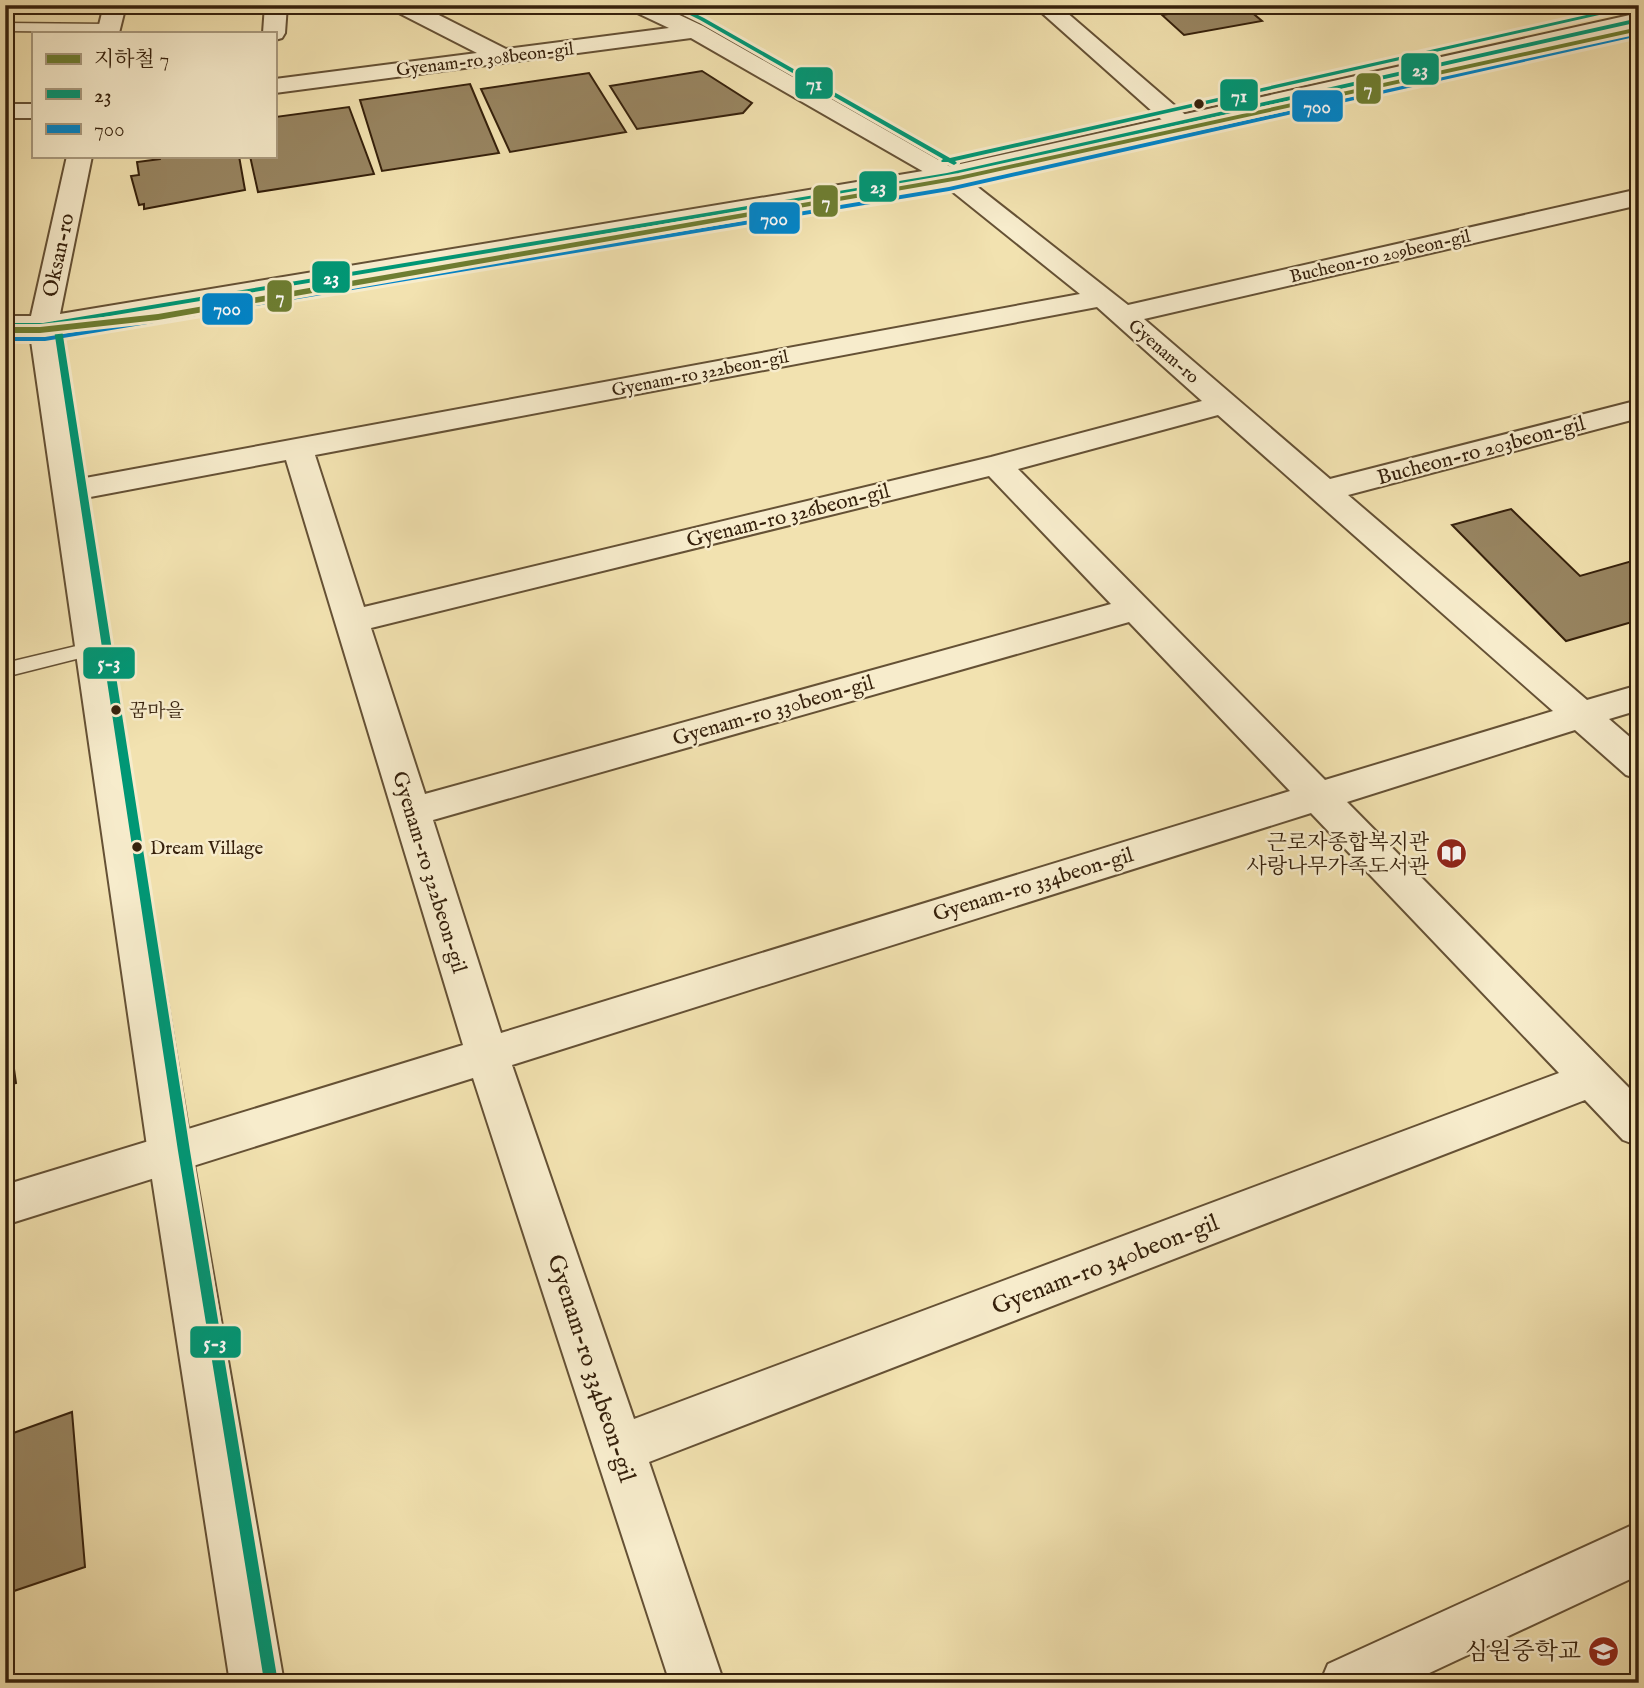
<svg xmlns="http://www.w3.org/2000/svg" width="1644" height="1688" font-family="'IM FELL English','Noto Serif KR',serif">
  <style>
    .building { fill: #988561; stroke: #36210c; stroke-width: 2 }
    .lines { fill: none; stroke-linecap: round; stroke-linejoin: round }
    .service-casing { stroke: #655135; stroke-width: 3 }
    .minor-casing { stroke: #655135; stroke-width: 4 }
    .tertiary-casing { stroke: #655135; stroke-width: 4 }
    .service { fill: #f7eccc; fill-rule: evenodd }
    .minor { fill: #f7eccc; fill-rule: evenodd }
    .tertiary { fill: #f7eccc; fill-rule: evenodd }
    .bus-1-casing { stroke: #f7eccc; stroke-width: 6 }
    .bus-2-casing { stroke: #f7eccc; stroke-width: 6 }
    .bus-3-casing { stroke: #f7eccc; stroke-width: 6 }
    .bus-4-casing { stroke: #f7eccc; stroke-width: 6 }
    .bus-1 { fill: #009775; fill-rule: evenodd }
    .bus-2 { fill: #0085ca; fill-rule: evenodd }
    .bus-3 { fill: #009775; fill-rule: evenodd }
    .bus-4 { fill: #009775; fill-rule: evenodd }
    .metro-1-casing { stroke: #f7eccc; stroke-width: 6 }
    .metro-1 { fill: #6e7e31; fill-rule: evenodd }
    .bus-dot { fill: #36210c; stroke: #f7eccc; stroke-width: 2.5 }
    .labels { text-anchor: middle; stroke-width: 5; stroke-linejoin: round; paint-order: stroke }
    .far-street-label { font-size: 18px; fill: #36210c; stroke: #f7eccc }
    .bus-label { font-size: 19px; fill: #36210c; stroke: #f7eccc; text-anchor: start }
    .street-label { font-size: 21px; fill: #36210c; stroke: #f7eccc }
    .poi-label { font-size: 21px; fill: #36210c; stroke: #f7eccc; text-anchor: end }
    .near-street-label { font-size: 24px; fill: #36210c; stroke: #f7eccc }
    .near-poi-label { font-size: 24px; fill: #36210c; stroke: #f7eccc; text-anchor: end }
    .line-badge { stroke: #f7eccc; stroke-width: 2.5 }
    .badge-label { font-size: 19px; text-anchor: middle; font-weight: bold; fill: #fff }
  </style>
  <rect width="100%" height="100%" fill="#f2e2b0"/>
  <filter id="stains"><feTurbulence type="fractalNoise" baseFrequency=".00286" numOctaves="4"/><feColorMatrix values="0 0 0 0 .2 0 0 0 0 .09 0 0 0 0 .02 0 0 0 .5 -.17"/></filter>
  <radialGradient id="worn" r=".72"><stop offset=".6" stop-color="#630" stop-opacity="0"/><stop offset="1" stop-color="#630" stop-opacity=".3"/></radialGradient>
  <path class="building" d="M1207,5H1243L1262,21L1184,35L1162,15L1210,7Z
    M702,71L752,103L743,113L637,129L610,86Z
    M589,73L626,132L510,152L481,89Z
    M470,84L499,153L382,171L360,100Z
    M349,107L374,174L258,192L250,156H275V117Z
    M161,156H239L245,190L144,209V204L139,205L131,176L139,175L137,162L160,159Z
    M1511,509L1580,576L1639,559V620L1566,641L1452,525Z
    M6,1013L16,1083L5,1086V1013Z
    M72,1412L85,1567L5,1594V1436Z"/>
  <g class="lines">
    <defs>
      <path id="service" d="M5,23L109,24L115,28L109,32L5,31Z
        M93,642L100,643L102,648L100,653L5,677V663Z"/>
      <path id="minor" d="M265,5H287L285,33L282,38L275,40V33H263Z
        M390,5H419L506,49L669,28L631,10L628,5H658L703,26L956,170L1128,305L1639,189V205L1144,319L1330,479L1639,400V418L1348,495L1587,700L1639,685V710L1609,719L1639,745V779L1626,775L1575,730L1347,802L1639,1098V1146L1623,1140L1585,1100L649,1462L724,1683H670L473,1078L5,1225V1185L463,1045L286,460L69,501L58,498L53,491L58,484L69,481L1080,294L938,180L691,38L275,93V79L477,53L393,10ZM1097,307L1202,401L991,457L364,607L315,455ZM1218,415L1553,711L1325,780L1018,469ZM989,476L1111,604L425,794L371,628ZM1129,622L1290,791L501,1033L433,820ZM1311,813L1559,1073L634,1419L512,1065Z
        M1033,5H1058L1189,118L1192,123L1189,128L1180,130L1171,128Z
        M5,104H33V118H5Z
        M1639,1522V1575L1408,1683H1320L1328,1664Z"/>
      <path id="tertiary" d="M104,5H126L119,33H97Z
        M1639,13V27L947,183L58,331L192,1153L284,1683H230L148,1153L30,334H5V316H31L67,156H92L60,314L947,167Z"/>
    </defs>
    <use href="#service" class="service-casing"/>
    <use href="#minor" class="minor-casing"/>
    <use href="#tertiary" class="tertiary-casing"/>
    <use href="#service" class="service"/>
    <use href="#minor" class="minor"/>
    <use href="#tertiary" class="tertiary"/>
    <defs>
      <path id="bus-1" d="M1639,18V22L947,177L43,327H5V323H43L947,173Z"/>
      <path id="bus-2" d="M1639,32V36L949,191L45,341H5V337H45L949,187Z"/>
      <path id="bus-3" d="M54,321H60L61,323L190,1151L278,1683H264V1681L178,1151L53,323Z"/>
      <path id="bus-4" d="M670,5H678L704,18L950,158L1631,5L1639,6L955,161L957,163L954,165L948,162H942L941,161L943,159L700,20Z"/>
    </defs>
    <use href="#bus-1" class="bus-1-casing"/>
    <use href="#bus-2" class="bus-2-casing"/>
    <use href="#bus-3" class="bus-3-casing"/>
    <use href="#bus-4" class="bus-4-casing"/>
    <use href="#bus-1" class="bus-1"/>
    <use href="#bus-2" class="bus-2"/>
    <use href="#bus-3" class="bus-3"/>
    <use href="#bus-4" class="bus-4"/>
    <defs>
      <path id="metro-1" d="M1639,27V31L959,180L158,320L40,333H5V327H40L158,314L959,176Z"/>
    </defs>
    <use href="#metro-1" class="metro-1-casing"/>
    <use href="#metro-1" class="metro-1"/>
  </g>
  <defs>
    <symbol id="library-disc" viewBox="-11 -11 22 22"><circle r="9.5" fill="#8f2418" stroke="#f7eccc"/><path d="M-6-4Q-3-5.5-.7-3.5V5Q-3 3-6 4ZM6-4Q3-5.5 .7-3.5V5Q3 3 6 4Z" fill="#fff"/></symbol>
    <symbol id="school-disc" viewBox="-11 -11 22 22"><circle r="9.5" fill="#8f2418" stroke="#f7eccc"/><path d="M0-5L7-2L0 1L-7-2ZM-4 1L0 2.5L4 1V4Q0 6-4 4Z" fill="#fff"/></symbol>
  </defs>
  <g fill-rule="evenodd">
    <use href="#library-disc" x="1434" y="836" width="35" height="35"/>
    <use href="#school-disc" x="1586" y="1634" width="35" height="35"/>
  </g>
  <g class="bus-dot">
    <circle cx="1199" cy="104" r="6"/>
    <circle cx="116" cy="710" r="6"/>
    <circle cx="137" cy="847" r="6"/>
  </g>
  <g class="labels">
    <g class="far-street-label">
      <text transform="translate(485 59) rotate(-7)" y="6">Gyenam-ro 308beon-gil</text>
      <text transform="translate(1380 256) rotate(-13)" y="6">Bucheon-ro 209beon-gil</text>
      <text transform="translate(1164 351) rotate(41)" y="6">Gyenam-ro</text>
      <text transform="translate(700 373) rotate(-11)" y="6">Gyenam-ro 322beon-gil</text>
    </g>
    <g class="bus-label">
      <text x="129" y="717">꿈마을</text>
      <text x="150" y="854">Dream Village</text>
    </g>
    <g class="street-label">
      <text transform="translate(58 255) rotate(-78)" y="7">Oksan-ro</text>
      <text transform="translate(1481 450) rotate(-15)" y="7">Bucheon-ro 203beon-gil</text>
      <text transform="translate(788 515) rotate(-14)" y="7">Gyenam-ro 326beon-gil</text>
      <text transform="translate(773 710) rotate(-16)" y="7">Gyenam-ro 330beon-gil</text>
      <text transform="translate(430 872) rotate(73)" y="7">Gyenam-ro 322beon-gil</text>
      <text transform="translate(1033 884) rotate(-17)" y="7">Gyenam-ro 334beon-gil</text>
    </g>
    <g class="poi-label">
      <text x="1429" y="849">근로자종합복지관<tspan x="1429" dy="24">사랑나무가족도서관</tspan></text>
    </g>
    <g class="near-street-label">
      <text transform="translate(1105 1264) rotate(-21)" y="8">Gyenam-ro 340beon-gil</text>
      <text transform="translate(592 1368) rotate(72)" y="8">Gyenam-ro 334beon-gil</text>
    </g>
    <g class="near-poi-label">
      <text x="1581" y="1659">심원중학교</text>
    </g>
  </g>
  <g class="line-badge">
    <rect x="1400" y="52" width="40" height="34" rx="7" fill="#009775"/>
    <rect x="794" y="66" width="40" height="34" rx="7" fill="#009775"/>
    <rect x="1355" y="72" width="27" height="33" rx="7" fill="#6e7e31"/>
    <rect x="1219" y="78" width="40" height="34" rx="7" fill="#009775"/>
    <rect x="1291" y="89" width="53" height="34" rx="7" fill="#0085ca"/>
    <rect x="858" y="170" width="40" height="33" rx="7" fill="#009775"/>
    <rect x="812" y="184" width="27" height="34" rx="7" fill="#6e7e31"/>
    <rect x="748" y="201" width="53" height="34" rx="7" fill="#0085ca"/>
    <rect x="311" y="260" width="40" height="34" rx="7" fill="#009775"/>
    <rect x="266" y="279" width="27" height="34" rx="7" fill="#6e7e31"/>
    <rect x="201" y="292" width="53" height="34" rx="7" fill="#0085ca"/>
    <rect x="82" y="646" width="54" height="34" rx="7" fill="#009775"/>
    <rect x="189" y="1325" width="53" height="34" rx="7" fill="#009775"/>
  </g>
  <g class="badge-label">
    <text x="1420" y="76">23</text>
    <text x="814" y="90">71</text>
    <text x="1368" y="95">7</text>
    <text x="1239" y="102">71</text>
    <text x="1317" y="113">700</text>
    <text x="878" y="193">23</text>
    <text x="826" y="208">7</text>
    <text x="774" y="225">700</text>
    <text x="331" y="284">23</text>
    <text x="280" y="303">7</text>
    <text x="227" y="315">700</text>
    <text x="109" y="669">5-3</text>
    <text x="215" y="1349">5-3</text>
  </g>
  <rect width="1644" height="1688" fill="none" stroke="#f2e2b0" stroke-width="28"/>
  <rect x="7" y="7" width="1630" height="1674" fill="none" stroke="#36210c" stroke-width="3.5"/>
  <rect x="14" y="14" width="1616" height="1660" fill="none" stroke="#36210c" stroke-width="2"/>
  <rect x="32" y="32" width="245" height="126" fill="#f7eccc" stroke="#aa9b7f" stroke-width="2"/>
  <rect x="46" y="54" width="35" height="10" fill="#6e7e31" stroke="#aa9b7f" stroke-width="2"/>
  <text x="94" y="66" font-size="21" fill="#36210c">지하철 7</text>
  <rect x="46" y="89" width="35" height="10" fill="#009775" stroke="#aa9b7f" stroke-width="2"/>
  <text x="94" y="102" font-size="21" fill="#36210c">23</text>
  <rect x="46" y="124" width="35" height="10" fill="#0085ca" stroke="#aa9b7f" stroke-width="2"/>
  <text x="94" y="136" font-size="21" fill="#36210c">700</text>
  <rect width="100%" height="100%" filter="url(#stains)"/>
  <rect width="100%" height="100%" fill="url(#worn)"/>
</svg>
